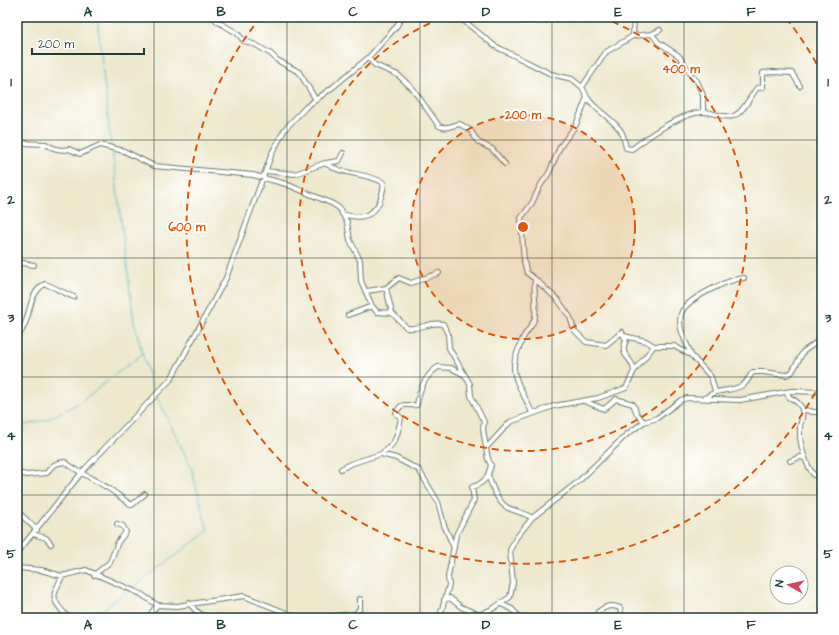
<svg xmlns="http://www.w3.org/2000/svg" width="839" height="635" font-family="'Architects Daughter',sans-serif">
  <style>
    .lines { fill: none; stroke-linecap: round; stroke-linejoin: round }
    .stream { stroke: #49b7c3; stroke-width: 1 }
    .minor-casing { stroke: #677969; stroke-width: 6 }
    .minor { stroke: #fff; stroke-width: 4 }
    .grid { fill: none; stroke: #1f3d34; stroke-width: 1; stroke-opacity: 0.55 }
    .ring { fill: none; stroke: #de580e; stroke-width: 2; stroke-dasharray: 7 5 }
    .centre { fill: #de580e; stroke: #fff; stroke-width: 2 }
    .ring-label { font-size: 12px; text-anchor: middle; font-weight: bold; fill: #de580e; stroke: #fff; stroke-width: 4; stroke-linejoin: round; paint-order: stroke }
    .neatline { fill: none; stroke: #1f3d34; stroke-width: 1.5 }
    .grid-label { font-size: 13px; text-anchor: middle; font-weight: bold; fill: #1f3d34 }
  </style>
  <rect width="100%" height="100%" fill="#fff"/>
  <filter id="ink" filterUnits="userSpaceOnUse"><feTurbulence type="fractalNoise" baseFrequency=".025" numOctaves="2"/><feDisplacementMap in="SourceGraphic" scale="8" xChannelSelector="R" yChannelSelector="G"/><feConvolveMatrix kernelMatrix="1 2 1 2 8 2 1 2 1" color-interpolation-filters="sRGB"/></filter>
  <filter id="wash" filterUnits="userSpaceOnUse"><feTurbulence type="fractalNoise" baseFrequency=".012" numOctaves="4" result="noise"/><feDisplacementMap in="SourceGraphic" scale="16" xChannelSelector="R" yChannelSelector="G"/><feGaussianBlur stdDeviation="0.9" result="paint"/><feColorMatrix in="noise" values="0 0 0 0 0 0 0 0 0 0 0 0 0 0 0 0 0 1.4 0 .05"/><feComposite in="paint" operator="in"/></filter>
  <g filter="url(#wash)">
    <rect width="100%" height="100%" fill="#eee8cc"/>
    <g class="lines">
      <path class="stream" d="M97,17L111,146
        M112,149L134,322L150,381L155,393
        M17,427L46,420L79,403L142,354
        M132,588L208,531L191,467L157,396
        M91,618L129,590"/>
    </g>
  </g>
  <g filter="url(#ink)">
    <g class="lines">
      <defs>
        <path id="minor" d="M213,17L218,22L237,33L244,41L256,45L271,54L277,60L299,72L316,100
          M459,17L495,46L551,74L572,79L582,87L587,97L576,125L560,147L549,173L540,186L532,203L521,218L524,262L527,273L535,279C533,291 537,305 535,317C533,326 527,330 523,338C520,347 513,358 514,368C514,382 526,397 531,411L537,412
          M634,17L633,36L652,34L658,42L679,56L692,76L697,81L703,95V111
          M652,34L660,30
          M368,58L375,65L398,75L413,89L439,126C446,130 453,125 460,124L471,131L478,142L492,149L505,164
          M582,87L606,52L633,36
          M587,97C596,112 615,119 622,133C624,138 625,143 626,148L632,149C650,135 679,114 702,112C713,111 722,119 733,116C743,113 750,97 757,88L763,87V73L772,72L792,73L800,86
          M17,139L21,143L46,144C52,149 62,151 69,149L80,154L100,145L124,151L154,166L253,175L286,184L333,204L339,208L347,222L350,240L360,260L361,281L372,306
          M325,163L339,161L343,153
          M266,171L295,174L325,163C344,176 366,172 384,183C381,209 370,223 342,214
          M17,262L34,265
          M535,279L558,300L570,317L574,330L586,342L606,345L622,332L626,341C618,356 633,357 634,371
          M367,291L386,288
          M392,313L386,288L399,278L411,283L439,273
          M348,315L372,306L377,312L392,313L407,328C422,330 429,321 443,324L448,334L449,348L470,384L471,396L484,422L483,429L486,448L510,422L554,406L598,398L626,388L634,371L654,346H674L691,355C687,342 677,329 681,314C685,299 729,279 744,278
          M624,336L646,341L654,346
          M17,337C32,322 26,294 45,284C55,287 63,293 74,297
          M691,355L711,377L715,391
          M787,392L789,397C795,400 801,404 802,410C804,417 800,422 800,428C799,443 805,464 814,475
          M705,398C720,387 730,393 743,385C748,382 749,376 753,372H763L786,375L792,372L803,352L822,338
          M584,401L604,409L616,399L633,404L637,414L644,422
          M802,409L813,412H822
          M381,454C397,443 397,436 401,418L396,413C403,400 405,407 417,405C419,389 425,376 438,367L451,368L463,374
          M790,461L800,457L805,458
          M341,469L350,464L381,454L396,458L419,470L438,502L444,525L454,548
          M17,473L27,475L47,473C51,465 56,463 65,462C79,473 96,480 111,490C119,495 124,501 132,505L145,494
          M488,475C492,486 497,502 508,508C516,512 524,512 532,518
          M17,511L37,530
          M33,534L46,538L51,544
          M17,553L82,472L171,379L226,278L272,153L285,129L306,107L333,87L368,58L396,27L402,17
          M17,568L41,570L62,576L86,570L141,594L157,605L177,606L244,596L299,618
          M94,575L110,562L118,542L126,532L123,526L117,524
          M62,576C60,582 57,586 55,592C52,603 63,610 68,618
          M444,600L450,598L461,607L480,615
          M189,603L195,610L206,618
          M501,604L512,609L520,618
          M598,612C606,606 611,604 620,608L622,618
          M356,614L360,608V599
          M148,618L157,605
          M326,618C341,614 359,613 374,618
          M435,618L440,616L449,585L448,577L456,535L474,500L472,487C485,483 488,477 491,465L488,459L486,448
          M473,618L494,608L510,597L513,583L510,550L516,538L532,518L579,481L626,435L644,422L657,418L681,400L687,398L740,400L791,391L822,392"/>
      </defs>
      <use href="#minor" class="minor-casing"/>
      <use href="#minor" class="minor"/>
    </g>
  </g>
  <path class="grid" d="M154,17V618M287,17V618M420,17V618M552,17V618M684,17V618M17,140H822M17,258H822M17,377H822M17,495H822"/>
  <circle cx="523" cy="227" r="112" fill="#de580e" fill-opacity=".12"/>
  <g class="ring">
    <circle cx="523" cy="227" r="112"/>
    <path d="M601 17A224 224 0 1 1 445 17"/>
    <path d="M821 382A336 336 0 1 1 260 18M786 18A336 336 0 0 1 821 72"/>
  </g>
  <circle cx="523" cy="227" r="6" class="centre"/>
  <g class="ring-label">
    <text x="681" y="73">400 m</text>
    <text x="523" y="119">200 m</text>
    <text x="187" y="231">600 m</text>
  </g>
  <rect width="839" height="635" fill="none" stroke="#fff" stroke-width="44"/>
  <g transform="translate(789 585) rotate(278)"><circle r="19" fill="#ffffff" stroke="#a5b1ae"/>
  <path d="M0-3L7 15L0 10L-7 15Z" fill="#d1495b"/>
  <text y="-6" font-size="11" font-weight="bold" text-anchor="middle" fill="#1f3d34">N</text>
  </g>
  <path d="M32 48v6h112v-6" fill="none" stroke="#1f3d34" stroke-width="2"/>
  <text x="38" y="48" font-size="12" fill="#1f3d34" stroke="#ffffff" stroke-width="3" paint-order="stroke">200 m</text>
  <rect x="22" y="22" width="795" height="591" class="neatline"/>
  <g class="grid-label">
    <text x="88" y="16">A</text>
    <text x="221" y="16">B</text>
    <text x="353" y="16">C</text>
    <text x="486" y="16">D</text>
    <text x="618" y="16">E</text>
    <text x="751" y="16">F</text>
    <text x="11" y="86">1</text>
    <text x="828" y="86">1</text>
    <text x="11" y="204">2</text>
    <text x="828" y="204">2</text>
    <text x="11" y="322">3</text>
    <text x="828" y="322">3</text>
    <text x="11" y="440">4</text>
    <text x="828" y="440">4</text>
    <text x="11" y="558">5</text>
    <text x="828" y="558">5</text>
    <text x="88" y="629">A</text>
    <text x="221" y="629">B</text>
    <text x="353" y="629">C</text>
    <text x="486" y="629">D</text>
    <text x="618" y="629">E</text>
    <text x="751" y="629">F</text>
  </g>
</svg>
